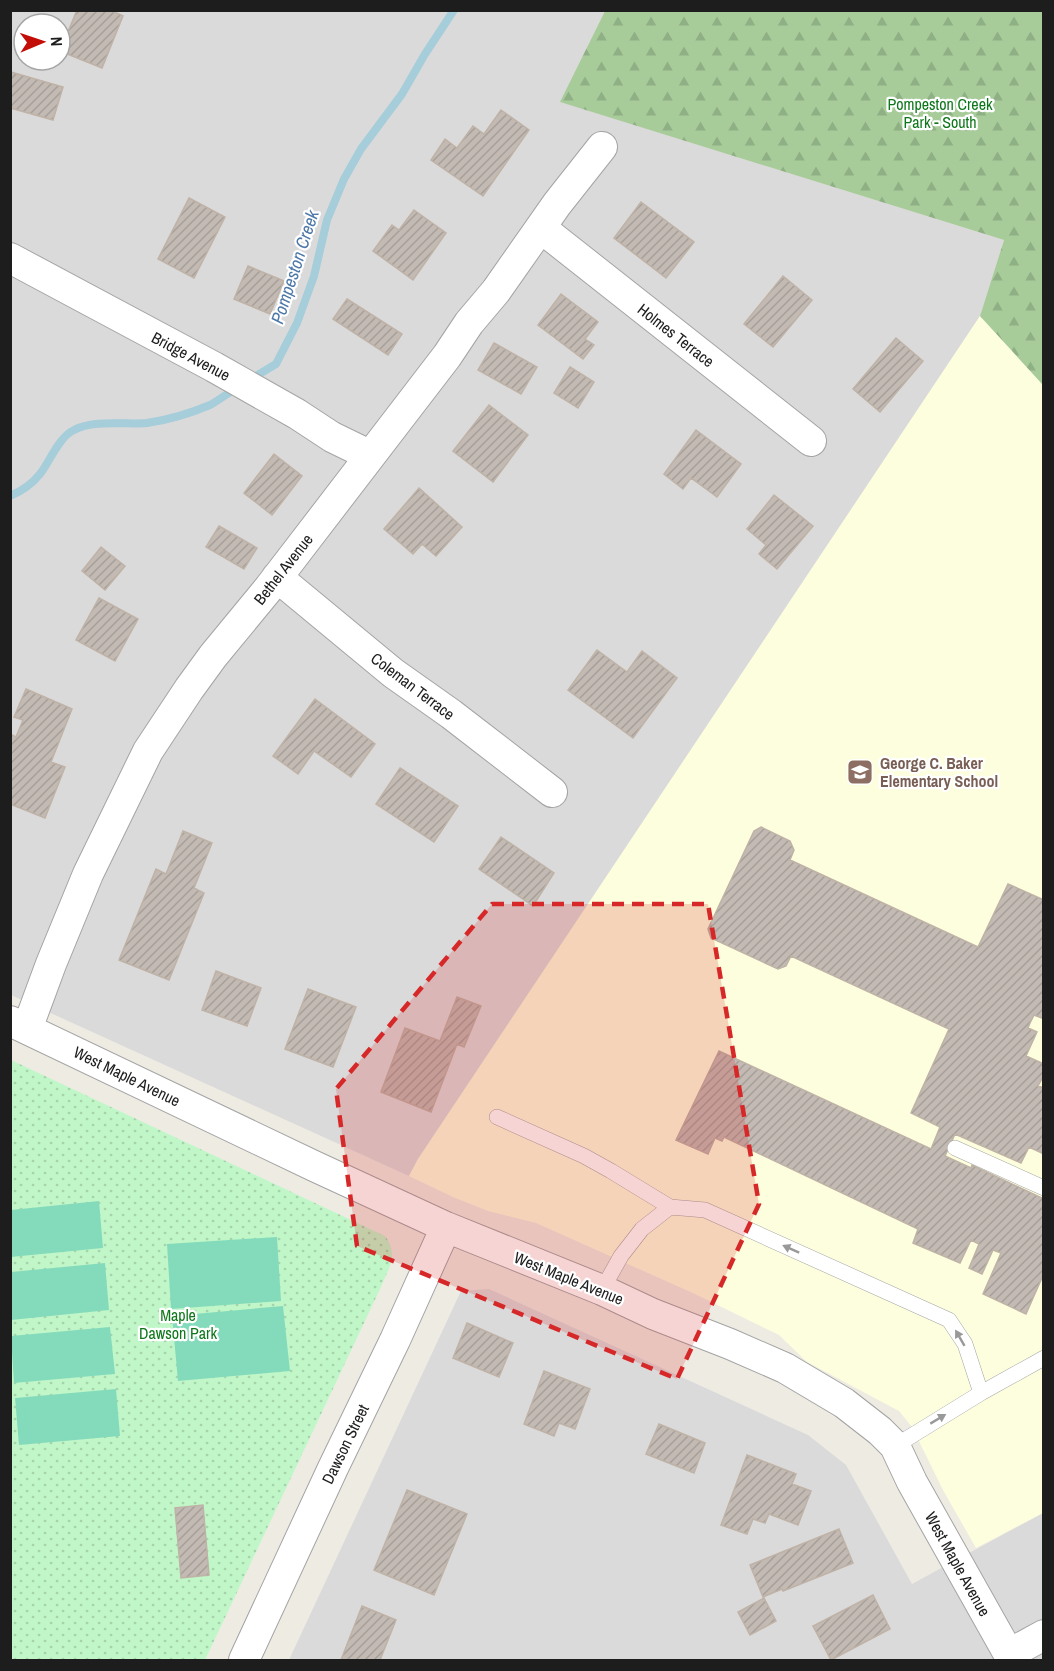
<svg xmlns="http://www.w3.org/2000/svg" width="1054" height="1671" font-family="'Archivo Narrow',sans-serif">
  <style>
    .residential { fill: #dbdada; fill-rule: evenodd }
    .education { fill: #fdfedd }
    .forest { fill: url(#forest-firs) }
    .park { fill: url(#park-dots) }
    .pitch { fill: #84dbbc }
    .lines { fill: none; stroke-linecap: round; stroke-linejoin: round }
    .stream { stroke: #a5cdda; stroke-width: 8 }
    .building { fill: url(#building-hatch); stroke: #bfb2a6; stroke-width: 1.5 }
    .lane-casing { stroke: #a4a4a4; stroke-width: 16 }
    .street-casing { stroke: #a4a4a4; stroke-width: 32 }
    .lane { stroke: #fff; stroke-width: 15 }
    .street { stroke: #fff; stroke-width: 30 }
    .oneway { fill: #999 }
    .marked { fill: #d62828; fill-opacity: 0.2; stroke: #d62828; stroke-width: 4.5; stroke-dasharray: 12 8; stroke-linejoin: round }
    .labels { text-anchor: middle; stroke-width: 4.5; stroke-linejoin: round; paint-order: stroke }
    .park-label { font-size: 16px; fill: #0f771b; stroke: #fff }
    .street-label { font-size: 16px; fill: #1d1d1d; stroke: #fff }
    .education-label { font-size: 16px; font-weight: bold; fill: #785e54; stroke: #fff; text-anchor: start }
    .water-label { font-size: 18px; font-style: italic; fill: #4d78a9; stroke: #fff }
  </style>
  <defs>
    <pattern id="forest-firs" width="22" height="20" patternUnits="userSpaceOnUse" patternTransform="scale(1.5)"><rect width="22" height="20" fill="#a7cc9a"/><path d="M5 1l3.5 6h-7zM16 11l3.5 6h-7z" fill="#8faf84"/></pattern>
    <pattern id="park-dots" width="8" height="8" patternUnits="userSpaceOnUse" patternTransform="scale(1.5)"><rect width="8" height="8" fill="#c1f7c8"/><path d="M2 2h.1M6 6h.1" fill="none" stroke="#a5d3ab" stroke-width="1.8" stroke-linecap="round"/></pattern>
    <pattern id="building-hatch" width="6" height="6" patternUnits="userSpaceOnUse" patternTransform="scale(1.5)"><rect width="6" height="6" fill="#c2bab3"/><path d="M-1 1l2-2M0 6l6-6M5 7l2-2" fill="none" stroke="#a69f9a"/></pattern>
  </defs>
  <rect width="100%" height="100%" fill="#eeebe3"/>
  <path class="residential" d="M11,11H605L561,102L1004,240L980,316L418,1159L409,1176L11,995ZM24,24H60V60H24Z
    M489,1289L808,1435L846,1465L912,1584L1043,1513V1660H289L461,1291Z"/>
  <path class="education" d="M980,316L1043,385V1513L976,1548L943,1490L912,1427L899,1411L807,1362L779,1335L695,1294L536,1223L488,1211L453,1197L409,1176L418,1159Z"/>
  <path class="forest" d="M605,11H1043V385L980,316L1004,240L560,102Z"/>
  <path class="park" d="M11,1060L385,1236C399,1255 389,1267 381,1287L205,1660H11Z"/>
  <path class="pitch" d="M99,1201L103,1248L11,1257V1210Z
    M277,1237L281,1301L171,1309L167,1244Z
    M105,1263L109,1310L11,1320V1272Z
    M283,1306L290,1371L178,1381L172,1316Z
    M110,1327L115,1374L14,1383L11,1336Z
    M116,1389L120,1436L19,1445L15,1398Z"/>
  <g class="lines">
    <path class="stream" d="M251,379L276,364L297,323L314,276L327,220L344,179L361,149L402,94L425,54L454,10
      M10,496C22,491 32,484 40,474C50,461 59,437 74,430C94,419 126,425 147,423C168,420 191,413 210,405C219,400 228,393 237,388"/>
  </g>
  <path class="building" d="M77,10H110L123,16L102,68L60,51Z
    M11,72L63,87L53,120L10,108Z
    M501,110L529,130L483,196L431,160L445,139L457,148L473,126L484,134Z
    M189,198L225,217L194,278L158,259Z
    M641,202L694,242L666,278L614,238Z
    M414,210L446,233L413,280L373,251L392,225L399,230Z
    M248,266L284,281L270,314L234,299Z
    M783,276L812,300L773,347L744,324Z
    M561,294L598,322L585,339L594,345L583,359L538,325Z
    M347,299L402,334L388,355L333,319Z
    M896,338L923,361L880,412L853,389Z
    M494,343L537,367L521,394L478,370Z
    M570,367L594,382L578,408L554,393Z
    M489,405L528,435L493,482L453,451Z
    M696,430L741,464L717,497L691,478L683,489L664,474Z
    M274,454L302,476L272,515L244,493Z
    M419,488L462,527L436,556L422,544L413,554L384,529Z
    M774,495L813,526L777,569L759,554L766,545L747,529Z
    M219,526L257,548L244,569L206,547Z
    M101,547L125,566L105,590L82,571Z
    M99,598L138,619L115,661L76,640Z
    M597,650L627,672L642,651L677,678L633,738L568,690Z
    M26,689L72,709L51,762L65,767L45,818L10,804V734L16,737L23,720L14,717Z
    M315,699L375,744L351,777L314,751L298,774L273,756Z
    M400,768L458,806L434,842L376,804Z
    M761,827L790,841L794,850L790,860L978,947L1008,884L1044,900V1019L1034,1015L1030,1023L1028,1028L1037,1032L1026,1056L1044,1064V1075L1038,1086L1044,1088V1154L1029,1147L1021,1163L955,1134L945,1156L971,1168L972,1165L1044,1199V1273L1026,1314L983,1294L1001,1253L993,1250L982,1274L969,1268L979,1244L971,1240L960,1263L913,1243L918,1229L724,1137L722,1141L715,1138L708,1154L676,1140L719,1051L931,1149L940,1127L911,1113L949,1029L791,956L786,966L778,969L711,938L708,929L754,831Z
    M183,831L212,843L194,888L204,893L169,980L119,960L156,869L166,874Z
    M501,837L554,873L533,906L479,869Z
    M216,971L261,988L247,1026L202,1010Z
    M308,989L356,1007L333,1067L285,1049Z
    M457,997L481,1006L464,1047L457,1044L431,1112L381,1092L405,1028L440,1041Z
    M467,1323L513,1343L499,1377L453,1358Z
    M544,1371L590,1389L575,1429L559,1423L554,1436L524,1424Z
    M659,1424L705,1443L694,1473L646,1454Z
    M747,1455L796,1474L792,1484L811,1491L798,1525L769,1514L765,1523L753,1519L747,1534L721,1525Z
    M407,1490L467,1514L434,1595L374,1570Z
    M203,1505L209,1575L181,1578L175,1508Z
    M839,1529L853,1563L783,1591L782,1589L763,1597L750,1565Z
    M873,1595L890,1629L831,1660L813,1626Z
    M764,1598L776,1621L750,1635L738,1612Z
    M362,1606L396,1620L380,1660H341Z"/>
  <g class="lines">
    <defs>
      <path id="lane" d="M497,1117L584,1156L611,1171L670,1207L705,1210L949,1320L965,1344L981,1393
        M955,1148L1044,1188
        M602,1290L621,1256L642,1229L670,1207
        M895,1446L981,1393L1044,1358"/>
      <path id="street" d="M541,228L811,441
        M10,258L214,367L297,414L332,437L369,455
        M277,577L393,673L451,714L552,792
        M10,1021L314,1166L446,1227L602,1290L653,1314L730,1344L785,1368L844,1403L880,1431L895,1446L912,1482L1012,1660
        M27,1029L51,964L88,874L148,751L189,689L213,656L269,588L447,356L469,323L496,291L557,204L602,147
        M1009,1654L1044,1635
        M244,1660L333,1468L395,1340L446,1227"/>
    </defs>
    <use href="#lane" class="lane-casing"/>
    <use href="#street" class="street-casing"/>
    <use href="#lane" class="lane"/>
    <use href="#street" class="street"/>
  </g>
  <defs><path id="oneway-solid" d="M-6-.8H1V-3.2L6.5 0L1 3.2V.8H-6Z" transform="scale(1.5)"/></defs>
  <g class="oneway">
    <use href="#oneway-solid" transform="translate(791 1249) rotate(-156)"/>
    <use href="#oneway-solid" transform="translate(960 1338) rotate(-120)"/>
    <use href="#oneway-solid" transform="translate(938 1419) rotate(-31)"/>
  </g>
  <path class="marked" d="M492,904H708L759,1204L677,1379L357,1246L336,1089Z"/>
  <defs>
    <symbol id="school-square" viewBox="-11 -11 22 22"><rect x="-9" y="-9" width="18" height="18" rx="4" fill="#8d6e63" stroke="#fff"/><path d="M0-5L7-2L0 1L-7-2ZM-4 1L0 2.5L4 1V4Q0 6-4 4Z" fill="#fff"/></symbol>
  </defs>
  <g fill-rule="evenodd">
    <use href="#school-square" x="845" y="757" width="30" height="30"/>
  </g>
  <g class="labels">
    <g class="park-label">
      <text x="940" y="110">Pompeston Creek<tspan x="940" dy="18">Park - South</tspan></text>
      <text x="178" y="1321">Maple<tspan x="178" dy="18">Dawson Park</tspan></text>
    </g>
    <g class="street-label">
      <text transform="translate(676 335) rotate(38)" y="6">Holmes Terrace</text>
      <text transform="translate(191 356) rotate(28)" y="6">Bridge Avenue</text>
      <text transform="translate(283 569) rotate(-52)" y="6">Bethel Avenue</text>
      <text transform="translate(413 686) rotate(37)" y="6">Coleman Terrace</text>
      <text transform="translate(127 1076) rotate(26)" y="6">West Maple Avenue</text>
      <text transform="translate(569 1278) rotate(22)" y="6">West Maple Avenue</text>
      <text transform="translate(345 1444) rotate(-64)" y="6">Dawson Street</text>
      <text transform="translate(958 1564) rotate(61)" y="6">West Maple Avenue</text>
    </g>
    <g class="education-label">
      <text x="880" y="769">George C. Baker<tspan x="880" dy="18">Elementary School</tspan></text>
    </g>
    <g class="water-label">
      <text transform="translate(295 267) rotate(-72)" y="6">Pompeston Creek</text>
    </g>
  </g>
  <rect width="1054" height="1671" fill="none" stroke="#1d1d1d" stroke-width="24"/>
  <g transform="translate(42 42) rotate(88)"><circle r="28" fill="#ffffff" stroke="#a5a5a5" stroke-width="1.5"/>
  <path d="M0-4.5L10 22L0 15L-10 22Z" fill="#c30e07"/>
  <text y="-9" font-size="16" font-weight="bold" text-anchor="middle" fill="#1d1d1d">N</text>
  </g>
</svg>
